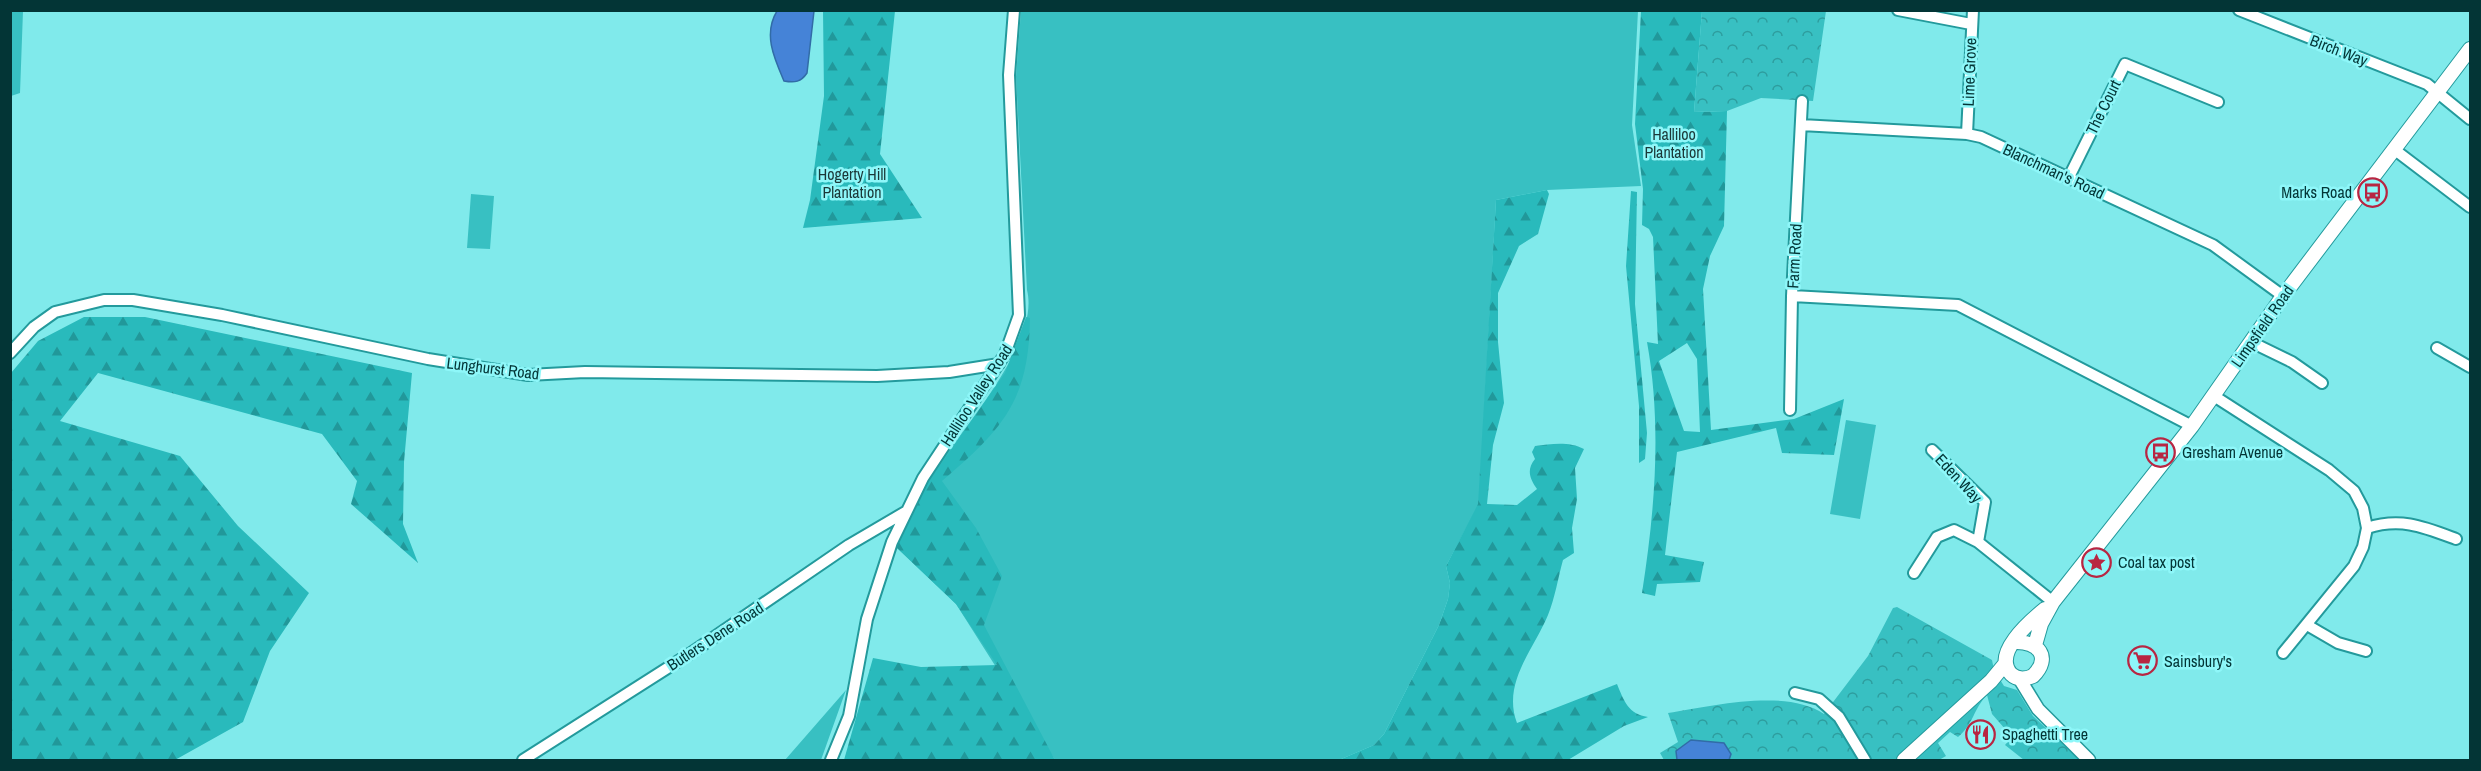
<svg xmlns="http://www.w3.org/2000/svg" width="2481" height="771" font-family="'Archivo Narrow',sans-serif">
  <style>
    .grass { fill: #38c0c2 }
    .forest { fill: url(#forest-firs); fill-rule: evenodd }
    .park { fill: url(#park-crowns) }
    .water { fill: #4583d7; stroke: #316ca7; stroke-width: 1.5 }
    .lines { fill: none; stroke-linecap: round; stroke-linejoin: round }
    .minor-casing { stroke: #239a9c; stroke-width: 14 }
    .tertiary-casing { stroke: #239a9c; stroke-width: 15 }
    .secondary-casing { stroke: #239a9c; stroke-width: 16 }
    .minor { stroke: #fff; stroke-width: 10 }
    .tertiary { stroke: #fff; stroke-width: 12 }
    .secondary { stroke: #fff; stroke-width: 14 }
    .labels { text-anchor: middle; stroke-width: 5; stroke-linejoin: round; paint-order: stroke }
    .street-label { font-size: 16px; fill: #033536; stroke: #8ef7f9 }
    .park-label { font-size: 16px; fill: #1b3838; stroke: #8ef7f9 }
    .poi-label { font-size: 16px; fill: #033536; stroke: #8ef7f9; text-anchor: start }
  </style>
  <defs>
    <pattern id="forest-firs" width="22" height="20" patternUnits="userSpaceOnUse" patternTransform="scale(1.5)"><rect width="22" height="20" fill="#29babc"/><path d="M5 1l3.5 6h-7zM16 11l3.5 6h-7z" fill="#21989a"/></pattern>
    <pattern id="park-crowns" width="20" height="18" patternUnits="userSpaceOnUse" patternTransform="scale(1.5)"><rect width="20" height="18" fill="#38c0c2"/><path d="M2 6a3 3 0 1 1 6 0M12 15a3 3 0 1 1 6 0" fill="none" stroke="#2d9d9e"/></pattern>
  </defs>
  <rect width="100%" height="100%" fill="#80eaeb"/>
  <path class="grass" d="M10,11H23L20,93L11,96Z
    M1021,11H1638L1632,125L1641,186L1547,190L1496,200L1479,504L1446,566L1450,583L1448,599L1439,625L1384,734L1374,745L1339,760H1055L956,604L896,547C907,525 916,501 928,481C956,435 1041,345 1027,290L1016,76Z
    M471,194L494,196L490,249L467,248Z
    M1846,420L1876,425L1860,519L1830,514Z
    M846,690L821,760H785Z"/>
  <path class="forest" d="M823,11H895L880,154L922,218L803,228L810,200L824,96Z
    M1641,11H1702L1694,112L1727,111L1724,226L1710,256L1703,289L1711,430L1794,419L1844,399L1834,455L1782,453L1776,428L1677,452L1665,555L1704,562L1700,582L1657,584L1655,596L1642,593C1655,510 1662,425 1647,342L1658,344L1653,237L1649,229L1642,225L1643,189L1635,124ZM1687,343L1697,359L1700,432L1684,431L1659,361Z
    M1547,190L1549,194L1538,234L1519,246L1498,293V342L1504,403L1493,445L1487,504L1517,505L1537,489C1530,479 1526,470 1535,459L1532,452L1535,446C1551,444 1569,441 1584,449L1575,468L1577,499L1572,528L1574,553L1563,560C1558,578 1555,598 1548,615C1533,651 1502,683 1517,723L1617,684C1624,701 1628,714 1648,717L1624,726L1568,760H1339L1374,745L1384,734L1439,625L1448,599L1450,583L1446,566L1478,504L1496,200Z
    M1631,191L1637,192L1635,304L1647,433L1645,459L1639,463V406L1626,266Z
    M84,317H145L412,373L404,462L403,524L418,563L351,504L357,481L322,434L98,373L60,421L180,456L238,526L309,593L270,651L243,722L175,760H11V373L38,341Z
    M1026,317L1030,318C1029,401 1003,429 942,481L976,528L1002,576L984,625L1055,760H844L873,658L921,667L997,665L956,604L896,547L928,482L1005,373Z"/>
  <path class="park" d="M1702,11H1826L1813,101L1761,98L1727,111L1694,112Z
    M1897,607L1992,660L1994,670L2004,686L2017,690L2033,716L2080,760H2024L2005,745L2012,737L1992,714L1987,695C1974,708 1973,725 1958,737L1950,732L1938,743L1946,756L1939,760H1664L1660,753L1678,742L1668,713C1712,706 1786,688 1824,714L1868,656L1893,608Z"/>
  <path class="water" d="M777,11H814L807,73C801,82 795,83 784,81C774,58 763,34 777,11Z
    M1691,740L1724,743L1731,754L1729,760H1677L1676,751Z"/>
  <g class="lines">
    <defs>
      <path id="minor" d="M1898,10L1971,24
        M2239,10L2427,84L2470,119
        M1801,125L1967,134L1981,137L2213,245L2283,296
        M1967,134L1973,10
        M2395,150L2470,207
        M2069,177L2125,64L2218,102
        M1792,296L1958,305L2192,426
        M2251,342L2292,362L2322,383
        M2437,348L2470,367
        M10,353L34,327L55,312L104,300H133L222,315L428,359L528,375L585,372L877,376L949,372L999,364
        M2214,396L2329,470L2354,491L2363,508L2367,528L2363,547L2354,566L2283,653
        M1790,410L1792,296L1802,101
        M1932,450L1985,502L1978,542L2053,602
        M2367,528C2401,517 2424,527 2456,539
        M1914,573L1937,537L1954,530L1978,542
        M2307,625L2338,643L2366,651
        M1795,693L1819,699L1839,717L1865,760
        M523,760L691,653L849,545L907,511
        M831,760L849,716L867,619L892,542L923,478L1005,354L1019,315L1009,75L1014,10"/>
      <path id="tertiary" d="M2019,678L2038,709L2089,760"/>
      <path id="secondary" d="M2015,642C2038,641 2052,657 2033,676C2026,679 2017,680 2011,674C1992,654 2029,622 2045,609
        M2035,645L2041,624L2053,602L2192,426L2283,296L2470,49
        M1904,760L1991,681L2005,664"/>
    </defs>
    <use href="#minor" class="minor-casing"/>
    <use href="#tertiary" class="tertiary-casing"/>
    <use href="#secondary" class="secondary-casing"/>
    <use href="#minor" class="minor"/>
    <use href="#tertiary" class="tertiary"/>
    <use href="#secondary" class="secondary"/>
  </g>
  <defs>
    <symbol id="bus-ring" viewBox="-11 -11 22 22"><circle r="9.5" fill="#8ef7f9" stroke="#b82642" stroke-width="1.5"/><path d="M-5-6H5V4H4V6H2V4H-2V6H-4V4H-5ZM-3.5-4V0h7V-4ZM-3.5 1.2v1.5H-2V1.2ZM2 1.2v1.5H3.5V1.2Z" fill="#b82642"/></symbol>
    <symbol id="sight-ring" viewBox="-11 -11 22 22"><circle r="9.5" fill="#8ef7f9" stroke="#b82642" stroke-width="1.5"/><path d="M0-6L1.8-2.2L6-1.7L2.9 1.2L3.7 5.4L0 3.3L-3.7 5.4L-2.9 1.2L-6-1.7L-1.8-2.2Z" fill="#b82642"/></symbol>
    <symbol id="supermarket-ring" viewBox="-11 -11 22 22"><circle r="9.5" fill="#8ef7f9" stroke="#b82642" stroke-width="1.5"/><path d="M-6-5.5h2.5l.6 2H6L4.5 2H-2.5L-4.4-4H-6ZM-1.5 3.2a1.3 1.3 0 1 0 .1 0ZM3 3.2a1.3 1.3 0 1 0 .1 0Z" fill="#b82642"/></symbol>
    <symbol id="restaurant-ring" viewBox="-11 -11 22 22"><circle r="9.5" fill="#8ef7f9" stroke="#b82642" stroke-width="1.5"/><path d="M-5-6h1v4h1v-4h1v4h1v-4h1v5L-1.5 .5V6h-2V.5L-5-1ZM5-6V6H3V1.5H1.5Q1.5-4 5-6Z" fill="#b82642"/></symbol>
  </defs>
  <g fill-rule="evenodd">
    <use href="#bus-ring" x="2356" y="176" width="33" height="33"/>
    <use href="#bus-ring" x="2144" y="436" width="33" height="33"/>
    <use href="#sight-ring" x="2080" y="546" width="33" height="33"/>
    <use href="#supermarket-ring" x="2126" y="644" width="33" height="33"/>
    <use href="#restaurant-ring" x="1964" y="718" width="33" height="33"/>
  </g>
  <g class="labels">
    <g class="street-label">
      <text transform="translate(2339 50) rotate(21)" y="6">Birch Way</text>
      <text transform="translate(1969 72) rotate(-88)" y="6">Lime Grove</text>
      <text transform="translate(2103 107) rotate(-64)" y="6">The Court</text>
      <text transform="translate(2054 171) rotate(25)" y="6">Blanchman's Road</text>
      <text transform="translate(1794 256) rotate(-87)" y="6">Farm Road</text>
      <text transform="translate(2262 326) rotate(-55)" y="6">Limpsfield Road</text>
      <text transform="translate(493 368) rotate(7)" y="6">Lunghurst Road</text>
      <text transform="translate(976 395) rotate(-57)" y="6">Halliloo Valley Road</text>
      <text transform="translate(1959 478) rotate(47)" y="6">Eden Way</text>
      <text transform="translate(715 636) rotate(-33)" y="6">Butlers Dene Road</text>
    </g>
    <g class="park-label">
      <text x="1674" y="140">Halliloo<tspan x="1674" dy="18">Plantation</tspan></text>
      <text x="852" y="180">Hogerty Hill<tspan x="852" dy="18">Plantation</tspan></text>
    </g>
    <g class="poi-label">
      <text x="2352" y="198" text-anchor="end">Marks Road</text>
      <text x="2182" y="458">Gresham Avenue</text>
      <text x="2118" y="568">Coal tax post</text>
      <text x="2164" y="667">Sainsbury's</text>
      <text x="2002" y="740">Spaghetti Tree</text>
    </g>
  </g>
  <rect width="2481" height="771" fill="none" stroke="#033536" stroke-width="24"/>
</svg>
